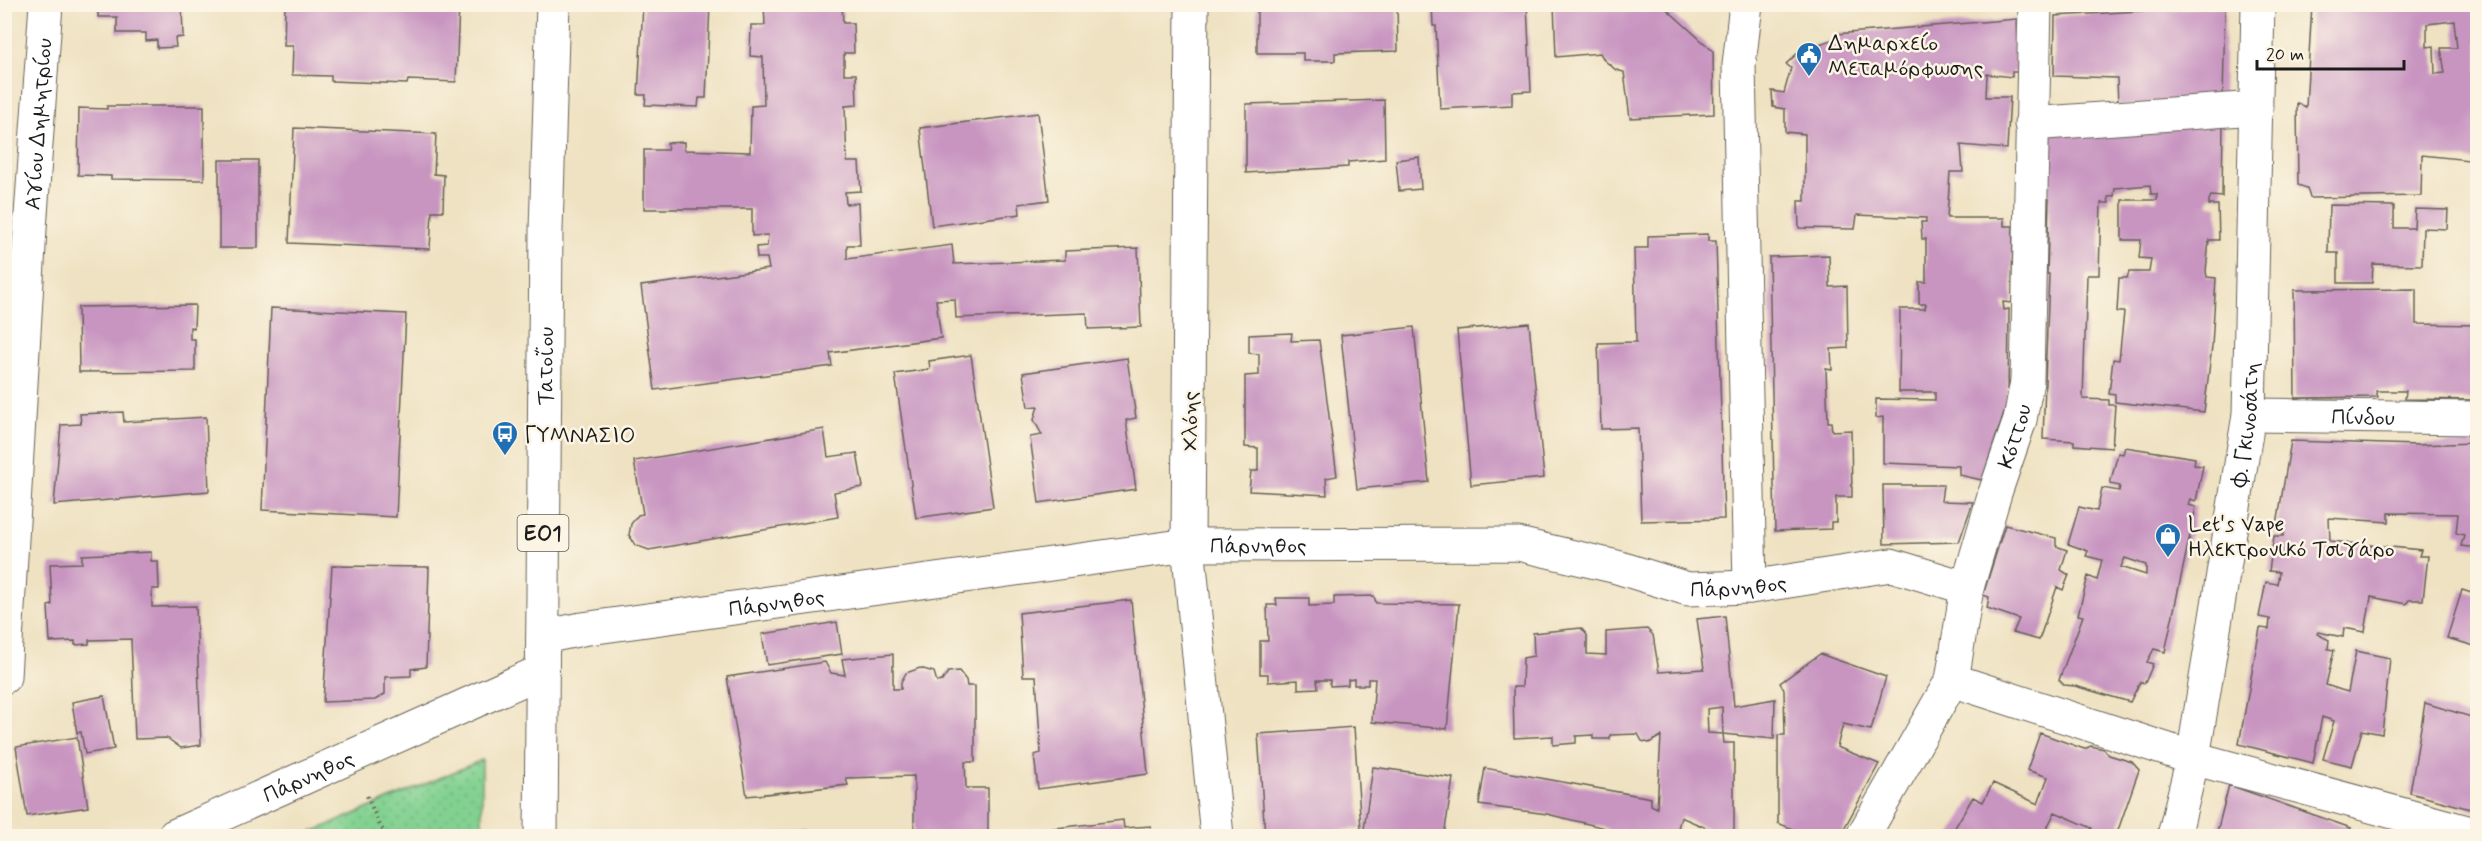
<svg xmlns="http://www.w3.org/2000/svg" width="2482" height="841" font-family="Mynerve,sans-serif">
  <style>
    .park { fill: url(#park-dots); stroke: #4f7656; stroke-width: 1.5 }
    .building { fill: #c895c1; fill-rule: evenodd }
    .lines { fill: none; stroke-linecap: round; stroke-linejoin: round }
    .street-casing { stroke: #666156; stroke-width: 35 }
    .secondary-casing { stroke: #666156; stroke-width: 35 }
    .primary-casing { stroke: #666156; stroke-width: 35 }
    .path { stroke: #666156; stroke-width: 4; stroke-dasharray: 1.5 4.5; stroke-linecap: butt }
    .street { stroke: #fff; stroke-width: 33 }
    .secondary { stroke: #fff; stroke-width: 33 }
    .primary { stroke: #fff; stroke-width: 33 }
    .labels { text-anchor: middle; stroke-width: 5; stroke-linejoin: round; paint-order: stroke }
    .shield { fill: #fcf5e5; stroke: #5f5d58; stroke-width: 1.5 }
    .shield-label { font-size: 21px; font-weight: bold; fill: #1c1c1c }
    .poi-label { font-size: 22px; fill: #1c1c1c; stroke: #fcf5e5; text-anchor: start }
    .street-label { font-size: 22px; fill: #1c1c1c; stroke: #fcf5e5 }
  </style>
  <defs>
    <pattern id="park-dots" width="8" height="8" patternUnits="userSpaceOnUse" patternTransform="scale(1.5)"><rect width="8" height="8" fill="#82d191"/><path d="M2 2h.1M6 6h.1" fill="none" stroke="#70b37c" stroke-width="1.8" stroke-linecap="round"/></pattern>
  </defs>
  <rect width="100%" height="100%" fill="#fcf5e5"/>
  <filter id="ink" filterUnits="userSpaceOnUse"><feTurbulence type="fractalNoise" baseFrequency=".0167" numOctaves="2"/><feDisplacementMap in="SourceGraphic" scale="12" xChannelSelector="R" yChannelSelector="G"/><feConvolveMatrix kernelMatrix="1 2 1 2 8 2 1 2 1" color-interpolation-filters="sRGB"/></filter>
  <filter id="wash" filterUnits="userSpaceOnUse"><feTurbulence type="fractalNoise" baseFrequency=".008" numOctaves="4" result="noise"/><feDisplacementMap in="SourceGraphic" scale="24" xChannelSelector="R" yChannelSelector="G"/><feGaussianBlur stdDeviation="1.35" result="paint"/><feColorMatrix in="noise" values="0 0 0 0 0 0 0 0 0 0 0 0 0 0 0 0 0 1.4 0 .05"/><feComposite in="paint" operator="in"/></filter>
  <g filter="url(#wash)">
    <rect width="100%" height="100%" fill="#efe2c2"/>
    <path class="park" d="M482,760V836H303Z"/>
    <g id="blocks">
      <path class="building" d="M98,4H182L183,37L175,38L176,47L157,48V40L146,41V33H117V17H98Z
        M285,4H459L456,82L408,80L407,84L331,81V76L292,75L293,46H284Z
        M643,4H710L706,98H699L698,107L645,105L646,95H638Z
        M764,4H842L843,23H853L854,53H844V74H856L857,105L845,106L847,162H859L861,191L845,192L846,204L858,203L860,245H847V259L952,245L954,264L1065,260V251L1138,248L1141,327L1088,329L1087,313L956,318L955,299L936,300L941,338L830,353L832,366L655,390L641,286L769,269L767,258H757L756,247L767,246L768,235L752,236V209H644V150H668L667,143L684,142V150L750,152L751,106L764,105L763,57L750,56L751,25H765Z
        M1257,4H1397L1398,51L1335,53V61H1303V53H1257Z
        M1432,4H1527L1531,91L1512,92V105L1440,109L1436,26H1433Z
        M1554,4H1661L1713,51L1714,114L1630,118L1624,72L1616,70L1604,60L1600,53L1556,57Z
        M2312,4H2478V161L2422,155L2421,196L2310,198L2307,188L2298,185L2297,103L2306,107ZM2454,21L2457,48H2441L2445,73L2435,74L2434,46L2427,47V24Z
        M2225,6L2223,101L2118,106L2117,78L2054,76L2055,16Z
        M2017,19L2019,72H2012V77L1987,74L1986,97H2010L2007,149L1961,145L1963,172H1950L1947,218H2004V226H2013L2012,303L2003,302L2004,310L2009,309L2008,400L1982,480L1959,475V466L1883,463V417L1876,418V399L1935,400V392H1899L1900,309H1925L1926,304H1919V282H1926V239H1922L1921,222H1926V218L1857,215L1855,229L1799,228L1798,201H1805V134L1785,132V109L1773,107L1772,91L1784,93L1791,68L1786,64L1801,50L1835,39L1836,34Z
        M1384,100L1385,159L1348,162V167L1246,173V104Z
        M107,106H204V180L111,179V176L78,175L79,108L107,109Z
        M1038,113L1049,200L1019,204L1020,214L932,226L920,128Z
        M2223,121L2222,197L2211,196L2209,200V205H2218L2219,240H2209L2206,271L2207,277L2216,278L2212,346L2204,412L2115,402V395L2109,394L2113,359L2119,360L2124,312H2117L2119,278H2127L2129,272H2149L2151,259L2139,258L2141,240H2122V200H2157V194H2151L2150,185L2115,188L2114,196L2108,197L2109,203H2101L2099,275H2087L2083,399L2109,400V405H2115L2112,448L2074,445V441L2043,439L2049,274H2047L2049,199L2043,198L2044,133Z
        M294,128L436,134L434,174L444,175L443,211H432L430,249L289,243Z
        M1419,157L1421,189L1399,191L1396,160Z
        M219,160H258V248H219Z
        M2329,205L2394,206V228H2414L2415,209L2448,210L2447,229L2423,228L2422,265L2373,264L2372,283H2338V253H2328Z
        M1708,234V241H1716L1724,519L1641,521L1638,428L1601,429L1598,343L1636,342L1634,248H1648V236Z
        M1829,255L1830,287L1847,286L1848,348L1831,349L1832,370L1826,369L1828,422H1831L1832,431L1851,430L1852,497H1836V522H1831V529L1775,531L1769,257Z
        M2416,289V324L2478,325V400L2405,399L2406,391H2376L2378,397L2295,398L2294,290Z
        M195,305L194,328L190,327V339H195V371L79,372L78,307Z
        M271,308L406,314L396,517L262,510Z
        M1529,323L1544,478L1471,485L1457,330Z
        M1414,327L1429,482L1357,489L1341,335Z
        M1292,333L1291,341L1319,340L1337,476L1326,478L1327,495L1249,491L1251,471H1258V448L1245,447V376L1259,375V354L1249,353V335Z
        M971,355L993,507L916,518L895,374L930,369L929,361Z
        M1127,358L1136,418L1126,420L1136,489L1039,503L1030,437L1042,435L1034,420L1038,406L1028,407L1023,373Z
        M123,412L124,422L206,417L209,491L54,505L61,425L81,424L80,414Z
        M824,429L828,457L857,453L863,487L834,492L838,517L649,550L635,545L629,535L631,524L638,515L643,514L634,461Z
        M2473,436H2478V548L2461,546L2464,535L2456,533L2458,514L2389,513V522L2329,518L2330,541L2421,550L2419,556H2428L2423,600H2409L2406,604L2371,597L2365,632L2344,628L2343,637L2318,632L2317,634L2329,640L2328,649L2334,650L2326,685L2341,690L2348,692L2356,651L2390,658L2382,734L2362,730L2352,766L2323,759L2334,721L2322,717L2313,763L2239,744L2260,628L2269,629L2270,619L2259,617L2266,582L2277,584L2278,579L2279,572L2269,571L2274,536H2283L2285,530H2276L2291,441L2418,445L2473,443Z
        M2125,447L2195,458L2194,465L2203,466L2196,501L2190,499L2188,505L2196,507L2165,652L2154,649L2147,662L2153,664L2145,683L2140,682L2130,702L2075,686L2064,685L2059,680L2083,616L2078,615L2088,576L2097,580L2102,560L2086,556L2088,551L2068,544L2079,507L2097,511L2102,488L2119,491L2120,486L2110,484L2118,453L2123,454ZM2125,558L2146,565V575L2121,567Z
        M1883,485H1943L1941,501L1973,502L1959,542L1884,544Z
        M2005,525L2056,538V546L2067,550L2061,570L2069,575L2063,590L2057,587L2039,640L2013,633L2019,619L1987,608L1989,597L1983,595Z
        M151,552V561H158L159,589H152V607L196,606L201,745L181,748L167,738L135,739L131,639L89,640V644L75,645V641L50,642L48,606L52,605L50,564L82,563V555Z
        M332,566L429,567L426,667L411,669V676L385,677V694L375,700L323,702Z
        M2462,590L2478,595V647L2447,638Z
        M1374,596L1376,603L1459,604L1447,729L1372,722L1375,679H1368V685H1354V679L1348,680V685L1330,686V680H1317L1318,688L1298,689V680L1268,682V674H1260V641H1268L1267,605H1277L1276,598H1309V606L1334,605V597Z
        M1131,600L1148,774L1038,789L1034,755L1041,753L1036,676H1023L1019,613Z
        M1725,616L1734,706L1775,699L1774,739L1723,734L1722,707L1707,709L1708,733L1723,734L1724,743H1734V832L1725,831V836L1681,817L1676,836H1607L1609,829L1547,814L1479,805L1485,768L1651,798V805L1657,808L1661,736L1649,743L1642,741L1638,734L1610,735V739H1593V735L1576,736V743L1553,745V736L1514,738L1513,687H1522L1523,658L1534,656L1533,633L1581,628L1587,635V654L1606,655V632L1647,629L1653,635L1659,672L1704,669L1697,619Z
        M837,622L842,654L767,665L762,634Z
        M893,654V689H901V682L906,673L920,668L934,672L937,682L942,681L948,672L959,671L966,680L967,686H975V762H965L966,788H988V836H914V776L846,778L848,785L747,796L727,677L825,662L831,673L845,675L842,659Z
        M1820,654L1886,677L1871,730L1843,724L1837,747L1879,764L1840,836H1809L1778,823V735H1785L1784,690L1780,683Z
        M104,696L114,749L85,754L81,732L77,733L72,702Z
        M2425,703L2478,719V811L2410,793Z
        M1354,727L1361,829L1342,830L1343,836H1265L1258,734Z
        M2040,733L2084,749L2091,746L2104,749L2109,755L2132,762L2139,770L2116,836H2087L2092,828L2055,812L2043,836H1950L1973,797L1983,802L1993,783L2038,804L2048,777L2027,770Z
        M77,737L88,807L27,816L16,747Z
        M1373,767L1453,778L1444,836H1363Z
        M2229,785L2351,828L2348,834L2354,836H2216Z
        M1123,820L1124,828L1151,826L1152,836H1024L1023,832Z
        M808,830L809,836H770L769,835Z"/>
    </g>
  </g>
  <g filter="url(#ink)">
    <use href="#blocks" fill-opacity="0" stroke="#666156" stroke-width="1.5"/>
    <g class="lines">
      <defs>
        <g id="street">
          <path d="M1192,4L1188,545L1217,836"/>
          <path d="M1746,4L1739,65L1750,587"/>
          <path d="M2031,124L2256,108"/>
          <path id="s1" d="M2249,415L2478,418"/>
          <path id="s2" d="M543,637L582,629L1188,545L1518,544L1617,567L1688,589L1750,587L1891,565L1967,588"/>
          <path id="s3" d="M4,677L30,229L46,4"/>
          <path d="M1952,680L2193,758L2478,835"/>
          <path id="s4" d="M174,836L542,671"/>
          <path id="s5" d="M1863,836L1952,680L1967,588L1995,493L2020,420L2027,381L2035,4"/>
        </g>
        <g id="secondary">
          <path id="s6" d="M2174,836L2193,758L2249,415L2258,4"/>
        </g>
        <g id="primary">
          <path id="s7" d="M541,836L546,230L553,4"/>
        </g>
      </defs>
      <use href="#street" class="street-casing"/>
      <use href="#secondary" class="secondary-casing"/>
      <use href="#primary" class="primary-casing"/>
      <path class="path" d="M367,796L381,828L390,836"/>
      <use href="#street" class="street"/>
      <use href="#secondary" class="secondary"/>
      <use href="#primary" class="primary"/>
    </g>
  </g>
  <defs>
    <symbol id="civic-pin" viewBox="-11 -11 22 30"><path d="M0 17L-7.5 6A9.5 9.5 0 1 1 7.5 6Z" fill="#1f6fb2" stroke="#fcf5e5"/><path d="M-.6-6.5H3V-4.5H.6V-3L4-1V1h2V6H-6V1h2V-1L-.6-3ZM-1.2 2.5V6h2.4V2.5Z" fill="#fff"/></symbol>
    <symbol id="bus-pin" viewBox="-11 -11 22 30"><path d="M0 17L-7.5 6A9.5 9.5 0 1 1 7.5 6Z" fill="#1f6fb2" stroke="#fcf5e5"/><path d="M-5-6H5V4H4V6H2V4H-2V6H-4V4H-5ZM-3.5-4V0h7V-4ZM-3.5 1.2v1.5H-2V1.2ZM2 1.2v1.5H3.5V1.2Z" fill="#fff"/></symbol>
    <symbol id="shop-pin" viewBox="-11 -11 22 30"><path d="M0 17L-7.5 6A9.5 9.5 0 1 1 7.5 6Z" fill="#1f6fb2" stroke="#fcf5e5"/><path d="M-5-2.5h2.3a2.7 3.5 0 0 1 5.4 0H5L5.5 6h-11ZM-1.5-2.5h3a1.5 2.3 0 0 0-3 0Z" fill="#fff"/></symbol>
  </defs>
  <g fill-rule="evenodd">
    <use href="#civic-pin" x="1794" y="40" width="30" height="40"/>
    <use href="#bus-pin" x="490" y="419" width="30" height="40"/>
    <use href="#shop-pin" x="2153" y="521" width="30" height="40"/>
  </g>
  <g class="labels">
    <rect class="shield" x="517.5" y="515" width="51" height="36" rx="4.5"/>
    <g class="shield-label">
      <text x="543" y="540">ΕΟ1</text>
    </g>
    <g class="poi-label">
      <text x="1828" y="50">Δημαρχείο<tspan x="1828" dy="25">Μεταμόρφωσης</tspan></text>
      <text x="524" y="442">ΓΥΜΝΑΣΙΟ</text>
      <text x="2188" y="531">Let's Vape<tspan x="2188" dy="25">Ηλεκτρονικό Τσιγάρο</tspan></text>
    </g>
    <g class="street-label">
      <text dy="8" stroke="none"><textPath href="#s3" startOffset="554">Αγίου Δημητρίου</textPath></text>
      <text dy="8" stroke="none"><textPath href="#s7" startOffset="470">Τατοΐου</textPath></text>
      <text dy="8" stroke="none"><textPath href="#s1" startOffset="114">Πίνδου</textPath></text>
      <text transform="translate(1189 421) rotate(-90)" y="8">Χλόης</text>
      <text dy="8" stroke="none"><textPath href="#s6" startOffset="418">Φ. Γκινοσάτη</textPath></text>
      <text dy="8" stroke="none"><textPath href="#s5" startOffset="432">Κόττου</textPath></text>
      <text dy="8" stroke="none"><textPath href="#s2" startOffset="722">Πάρνηθος</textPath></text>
      <text dy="8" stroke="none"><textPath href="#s2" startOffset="1208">Πάρνηθος</textPath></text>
      <text dy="8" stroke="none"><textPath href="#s2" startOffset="236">Πάρνηθος</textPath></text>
      <text dy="8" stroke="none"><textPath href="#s4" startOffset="147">Πάρνηθος</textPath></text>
    </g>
  </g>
  <rect width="2482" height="841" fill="none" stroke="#fcf5e5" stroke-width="24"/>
  <path d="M2257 60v9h147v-9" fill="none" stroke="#1c1c1c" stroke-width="3"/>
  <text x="2266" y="60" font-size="18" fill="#1c1c1c" stroke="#fcf5e5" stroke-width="4.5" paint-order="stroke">20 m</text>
</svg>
